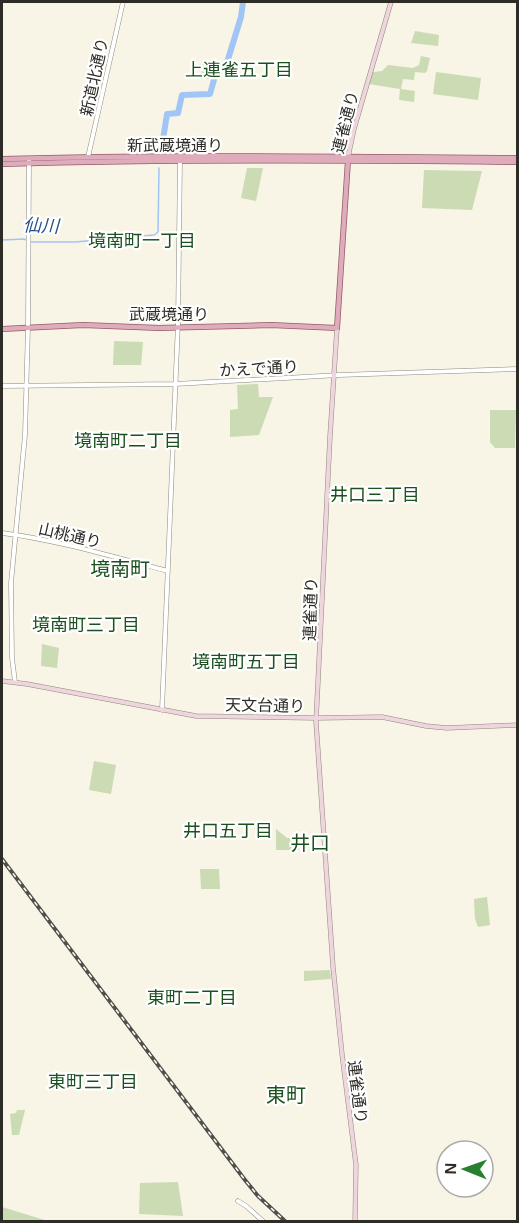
<svg xmlns="http://www.w3.org/2000/svg" width="519" height="1223" font-family="Arial,'Noto Sans JP',sans-serif">
  <style>
    .green { fill: #cbdbb3 }
    .lines { fill: none; stroke-linecap: round; stroke-linejoin: round }
    .stream { stroke: #a2c5f7; stroke-width: 1.5 }
    .river { stroke: #a2c5f7; stroke-width: 6 }
    .tertiary-casing { stroke: #8d897c; stroke-width: 5 }
    .secondary-casing { stroke: #8d897c; stroke-width: 5 }
    .primary-casing { stroke: #925b69; stroke-width: 6 }
    .tertiary { stroke: #fff; stroke-width: 4 }
    .secondary { stroke: #efd5dd; stroke-width: 4 }
    .primary { stroke: #dfacbb; stroke-width: 4.5 }
    .rail-casing { stroke: #514f48; stroke-width: 4 }
    .rail { stroke: #fff; stroke-width: 1.5; stroke-dasharray: 4.5; stroke-linecap: butt }
    .labels { text-anchor: middle; stroke-width: 4.5; stroke-linejoin: round; paint-order: stroke }
    .street-label { font-size: 16px; fill: #2d2c26; stroke: #fff }
    .neighbourhood-label { font-size: 18px; fill: #1b511e; stroke: #fff }
    .water-label { font-size: 18px; font-style: italic; fill: #244f8b; stroke: #fff }
    .quarter-label { font-size: 20px; fill: #1b511e; stroke: #fff }
  </style>
  <rect width="100%" height="100%" fill="#f8f4e6"/>
  <path class="green" d="M415,31L439,35L438,46L411,43Z
    M421,56L430,58L427,71L425,73L415,72L414,80L403,79L401,89L415,91L414,102L399,100L400,89L369,84L373,72L382,71L388,65L413,68L419,65Z
    M203,61L225,62L223,69H216L212,79H201Z
    M436,72L481,78L478,100L433,94Z
    M247,168H263L256,201L241,198Z
    M424,170L482,171L472,210L422,208Z
    M114,341L143,342L141,365H113Z
    M258,384L259,397H273L259,435L230,437V410L238,409L237,385Z
    M490,410H516L515,448H495L490,442Z
    M42,644L59,648L57,668L41,666Z
    M94,761L116,765L111,794L89,790Z
    M276,829L287,838H299V850H276Z
    M200,869H219L220,889H201Z
    M487,897L490,925L478,927L475,919L474,899Z
    M330,970L331,979L304,981V971Z
    M17,1110H25L19,1135H12L10,1114L16,1113Z
    M178,1182L183,1216L139,1214L140,1183Z
    M2,1207L48,1221H2Z"/>
  <g class="lines">
    <path class="stream" d="M2,240L24,239L31,242H75L154,235L158,232L159,168"/>
    <path class="river" d="M161,152L167,114L178,113L182,95L210,94L217,69H225L241,17L243,2"/>
    <defs>
      <path id="tertiary" d="M88,157L123,2
        M2,386L175,384L339,375L518,369
        M2,533C58,540 113,557 168,571
        M15,682L12,658L11,583L25,435L28,327L29,159
        M162,710L178,323L180,160
        M238,1201L246,1206L264,1222"/>
      <path id="secondary" d="M348,157L354,129L391,2
        M337,328L330,436L316,722L333,967L342,1054L356,1165L355,1222
        M2,681L27,684L196,716L316,718L382,717L426,726L447,728L518,725"/>
      <path id="primary" d="M2,159C173,154 346,157 518,158
        M2,164C173,159 346,160 518,162
        M2,329L83,325L159,328L271,325L337,328L348,160"/>
    </defs>
    <use href="#tertiary" class="tertiary-casing"/>
    <use href="#secondary" class="secondary-casing"/>
    <use href="#primary" class="primary-casing"/>
    <use href="#tertiary" class="tertiary"/>
    <use href="#secondary" class="secondary"/>
    <use href="#primary" class="primary"/>
    <defs>
      <path id="rail" d="M2,859L245,1180L258,1196L286,1222"/>
    </defs>
    <use href="#rail" class="rail-casing"/>
    <use href="#rail" class="rail"/>
  </g>
  <g class="labels">
    <g class="street-label">
      <text transform="translate(94 77) rotate(-78)" y="6">新道北通り</text>
      <text transform="translate(345 122) rotate(-76)" y="6">連雀通り</text>
      <text x="175" y="151">新武蔵境通り</text>
      <text x="169" y="320">武蔵境通り</text>
      <text transform="translate(259 368) rotate(-3)" y="6">かえで通り</text>
      <text transform="translate(70 535) rotate(13)" y="6">山桃通り</text>
      <text transform="translate(310 609) rotate(-88)" y="6">連雀通り</text>
      <text transform="translate(265 705) rotate(1)" y="6">天文台通り</text>
      <text transform="translate(358 1092) rotate(83)" y="6">連雀通り</text>
    </g>
    <g class="neighbourhood-label">
      <text x="239" y="76">上連雀五丁目</text>
      <text x="142" y="247">境南町一丁目</text>
      <text x="128" y="447">境南町二丁目</text>
      <text x="375" y="501">井口三丁目</text>
      <text x="86" y="631">境南町三丁目</text>
      <text x="246" y="668">境南町五丁目</text>
      <text x="228" y="837">井口五丁目</text>
      <text x="192" y="1004">東町二丁目</text>
      <text x="93" y="1088">東町三丁目</text>
    </g>
    <g class="water-label">
      <text transform="translate(41 226) rotate(2)" y="6">仙川</text>
    </g>
    <g class="quarter-label">
      <text x="120" y="576">境南町</text>
      <text x="310" y="850">井口</text>
      <text x="286" y="1102">東町</text>
    </g>
  </g>
  <rect width="519" height="1223" fill="none" stroke="#2d2c26" stroke-width="6"/>
  <g transform="translate(465 1169) rotate(271)"><circle r="28" fill="#ffffff" stroke="#ababa8" stroke-width="1.5"/>
  <path d="M0-4.5L10 22L0 15L-10 22Z" fill="#28802f"/>
  <text y="-9" font-size="16" font-weight="bold" text-anchor="middle" fill="#2d2c26">N</text>
  </g>
</svg>
